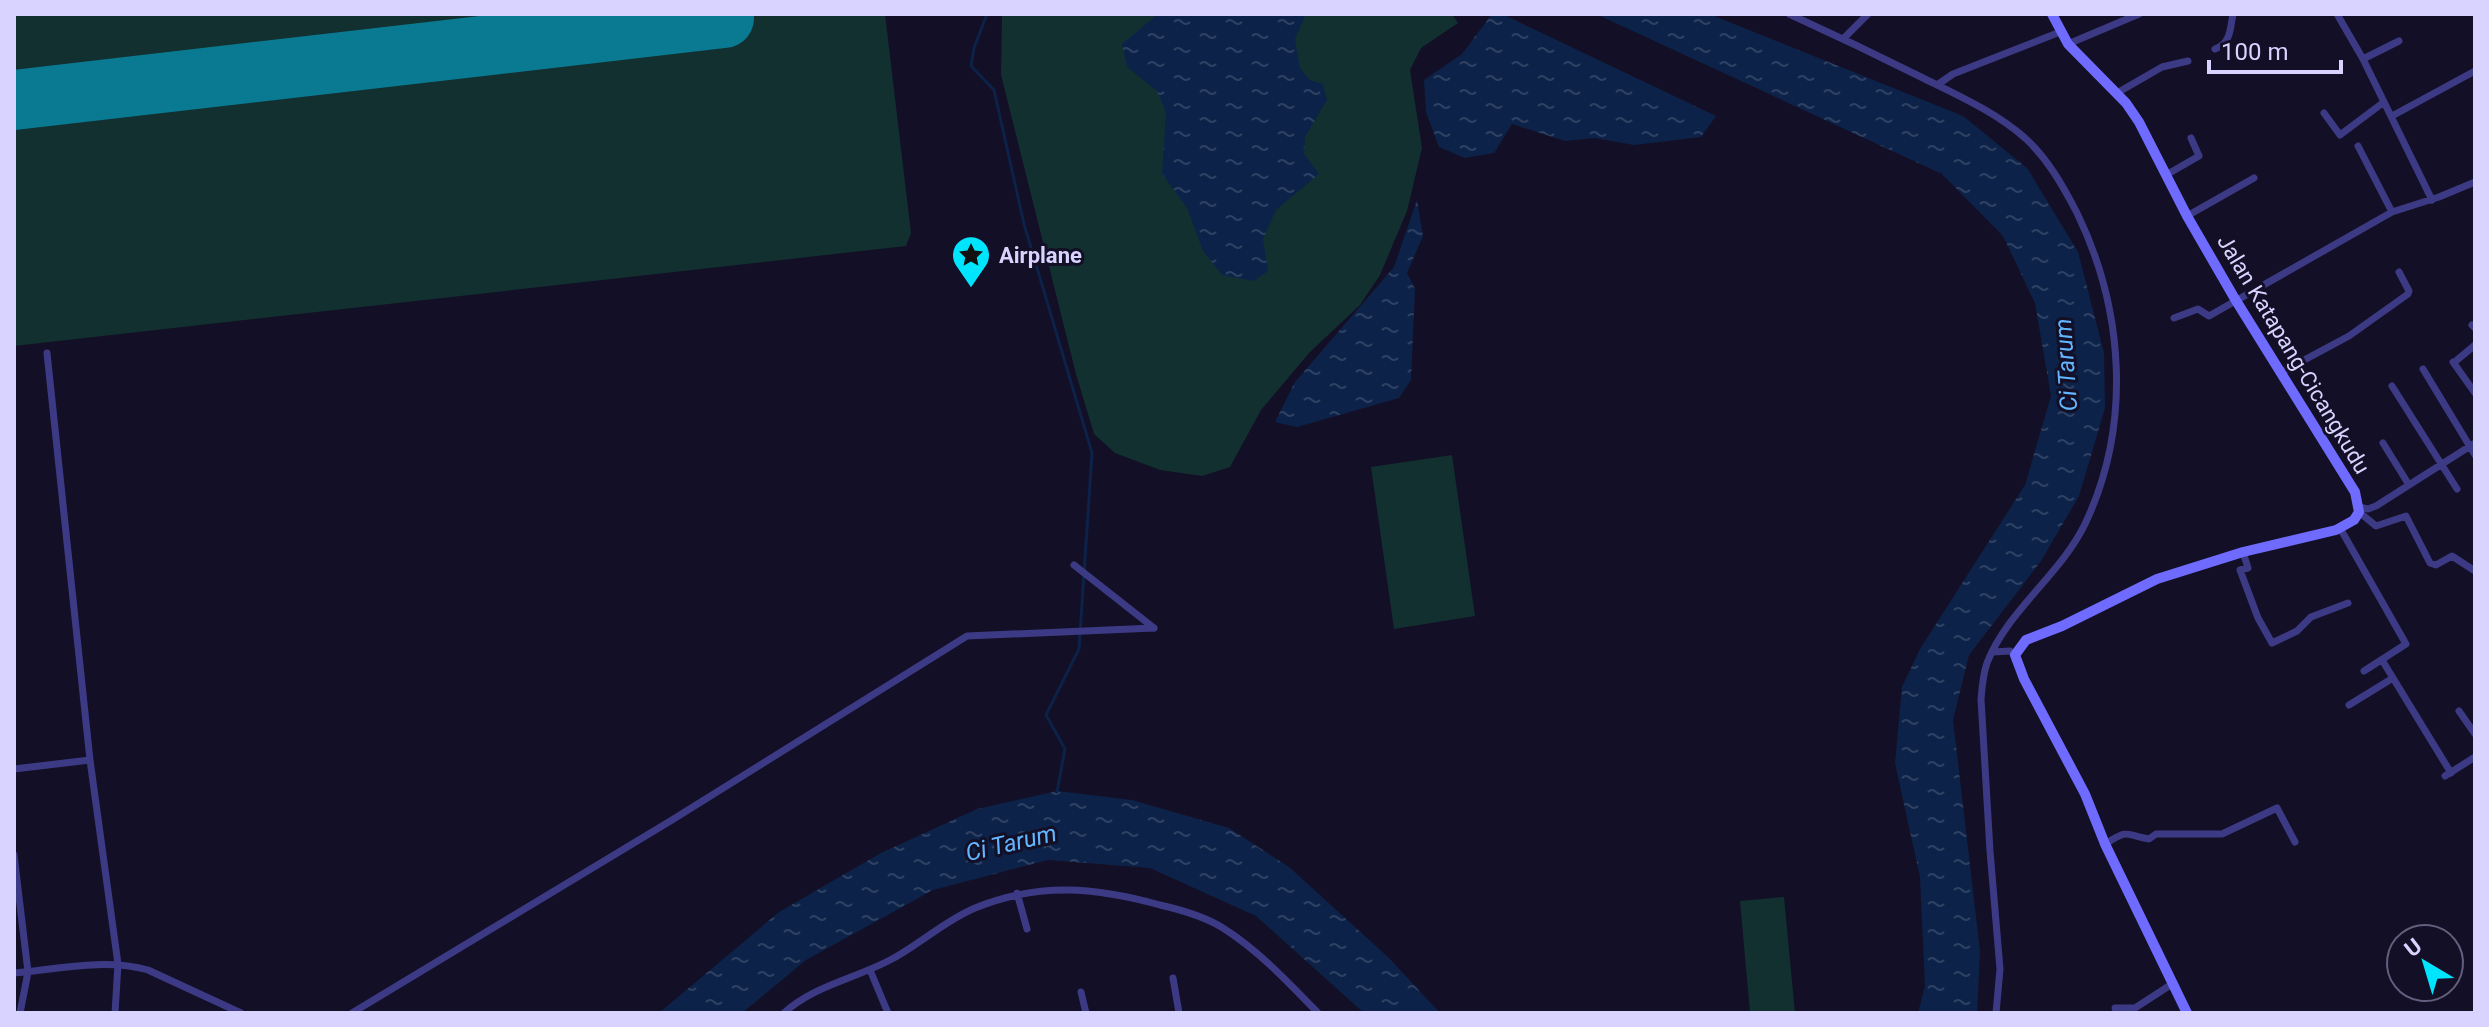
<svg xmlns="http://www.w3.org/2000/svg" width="2489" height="1027" font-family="Roboto,sans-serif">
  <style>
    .green { fill: #12302f }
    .water { fill: url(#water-ripples) }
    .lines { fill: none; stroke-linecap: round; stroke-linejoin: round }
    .stream { stroke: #0c2248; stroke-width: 3 }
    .runway { stroke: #0a7a92; stroke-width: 60 }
    .street { stroke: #3d3a85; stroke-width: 7 }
    .secondary { stroke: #6f6bff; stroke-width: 10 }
    .labels { text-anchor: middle; stroke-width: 6; stroke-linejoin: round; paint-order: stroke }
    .poi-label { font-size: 22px; font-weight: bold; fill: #d9d4ff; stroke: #130f26; text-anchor: start }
    .street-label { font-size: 22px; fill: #d9d4ff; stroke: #130f26 }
    .water-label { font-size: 24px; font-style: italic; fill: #62b6ff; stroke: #130f26 }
  </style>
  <defs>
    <pattern id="water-ripples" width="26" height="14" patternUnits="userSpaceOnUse" patternTransform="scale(2)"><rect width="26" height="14" fill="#0c2248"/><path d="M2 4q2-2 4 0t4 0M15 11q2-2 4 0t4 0" fill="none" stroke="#2f4163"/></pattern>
  </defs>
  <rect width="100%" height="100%" fill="#130f26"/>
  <path class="green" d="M14,14H885L911,233L906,246L14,346Z
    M1002,14H1452L1458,23L1421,48L1410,70L1422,148L1407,211L1380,275L1360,305L1310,352L1261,410L1230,467L1202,476L1160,470L1115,453L1094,434L1076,374L1001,75Z
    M1452,455L1475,616L1394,629L1371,467Z
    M1784,897L1795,1013H1750L1740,901Z"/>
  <path class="water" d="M1158,14H1306L1295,39L1300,68L1310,80L1323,84L1327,100L1305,137L1304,154L1319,174L1276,210L1263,239L1268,271L1254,281L1222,275L1203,251L1187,208L1162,174L1166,112L1157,91L1127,67L1122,44Z
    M1492,14H1502L1716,116L1701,137L1634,145L1595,138L1565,141L1512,124L1494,153L1465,158L1439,147L1426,112L1424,80L1462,54Z
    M1596,14H1709L1963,116L2027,168L2078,252L2104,353L2105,408L2079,496L2041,561L1969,655L1953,720L1980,951L1977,1013H1918L1925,986L1920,877L1895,763L1902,687L1920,649L2025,485L2051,396L2035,303L2003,236L1942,174Z
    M1417,200L1423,236L1407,273L1415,289L1411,380L1399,398L1297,427L1275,422L1295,382L1394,267Z
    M1057,791L1132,800L1229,828L1289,867L1389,958L1440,1013H1364L1256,916L1150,868L1048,860L933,890L806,960L742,1013H659L779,912L881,853L977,809Z"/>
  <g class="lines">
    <path class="stream" d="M987,14L974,48L971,66L994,90L1024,224L1092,453L1079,649L1046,715L1065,749L1057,792"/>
    <path class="runway" d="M14,100L724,18"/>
    <path class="street" d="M1789,14C1833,34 1877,55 1921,77C1957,95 1994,111 2025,138C2048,159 2063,186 2077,213C2124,310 2132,425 2085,524C2061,574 2007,611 1987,663C1983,674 1982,687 1981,699L1990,851L2000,969L1996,1013
      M2337,14L2363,59L2432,200
      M1843,39L1868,14
      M2068,44L2139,14
      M2215,49C2231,43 2230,29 2233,14
      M2363,59L2399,41
      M1937,85L1953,74L2060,32
      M2117,93L2162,67L2188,61
      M2324,113L2340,135L2384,102
      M2392,116L2475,71
      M2358,146L2392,212
      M2166,175L2199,156L2191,138
      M2187,216L2254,178
      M2174,318L2198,309L2209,316L2392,212L2439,197L2475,182
      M2472,325L2475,328
      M47,353L90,760L118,964L115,1013
      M2457,360L2475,345
      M2453,362L2475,393
      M2423,369L2475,455
      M2280,373L2349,336L2408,294L2409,291L2399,272
      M2392,386L2457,489
      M2383,443L2409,485
      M2359,507L2368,509L2376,506L2475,443
      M2359,512L2376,526L2406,516L2430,563L2436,565L2452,556L2475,571
      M2340,528L2406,644L2364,671
      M2243,552L2248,568L2240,570L2258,618L2272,643L2297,631L2311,617L2348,603
      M1074,565L1154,628
      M1993,652L2010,651L2015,655
      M2382,660L2451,773
      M2349,705L2393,678
      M2459,711L2475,734
      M14,769L90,760
      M2445,776L2475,757
      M2105,844C2131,828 2123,835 2149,839L2156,834H2222L2277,808L2295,842
      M14,855L28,972L20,1013
      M1017,893L1027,929
      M870,970L888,1013
      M14,973C57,969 106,958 148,970L241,1013
      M1173,978L1179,1013
      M1081,992L1086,1013
      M2115,1008H2135L2172,984
      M352,1013L672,820L967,636L1154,628
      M784,1013C813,986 857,978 892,959C920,944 946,920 975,908C1039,882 1095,887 1160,905C1182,910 1204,916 1223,928C1258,950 1289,983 1318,1013"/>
    <path class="secondary" d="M2052,14L2068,44L2126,103L2139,122L2187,216L2235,299L2355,492L2359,512L2354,520L2336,530L2243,552L2157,579L2062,626L2026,640L2015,655L2024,679L2085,794L2105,844L2187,1013"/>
  </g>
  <defs>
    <symbol id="sight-pin" viewBox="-11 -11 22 30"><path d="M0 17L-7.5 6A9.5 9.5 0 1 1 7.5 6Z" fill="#00e5ff" stroke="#130f26"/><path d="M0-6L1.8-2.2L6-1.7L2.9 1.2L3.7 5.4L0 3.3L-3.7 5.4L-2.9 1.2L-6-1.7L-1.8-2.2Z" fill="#111"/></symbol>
  </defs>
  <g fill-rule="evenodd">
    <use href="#sight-pin" x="949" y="233" width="44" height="60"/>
  </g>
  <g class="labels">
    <g class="poi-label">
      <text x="999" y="263">Airplane</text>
    </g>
    <g class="street-label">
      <text transform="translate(2294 354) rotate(59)" y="8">Jalan Katapang-Cicangkudu</text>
    </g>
    <g class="water-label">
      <text transform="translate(2066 365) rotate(-94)" y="8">Ci Tarum</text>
      <text transform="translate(1011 843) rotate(-13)" y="8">Ci Tarum</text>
    </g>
  </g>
  <rect width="2489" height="1027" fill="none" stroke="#d9d4ff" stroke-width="32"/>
  <g transform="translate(2425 963) rotate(322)"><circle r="38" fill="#130f26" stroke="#625e7d" stroke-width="2"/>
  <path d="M0-6L14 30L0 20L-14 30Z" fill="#00e5ff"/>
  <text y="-12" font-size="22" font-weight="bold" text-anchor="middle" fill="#d9d4ff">U</text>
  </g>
  <path d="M2209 60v12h132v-12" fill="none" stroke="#d9d4ff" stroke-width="4"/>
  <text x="2221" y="60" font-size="24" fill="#d9d4ff" stroke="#130f26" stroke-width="6" paint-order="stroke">100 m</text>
</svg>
